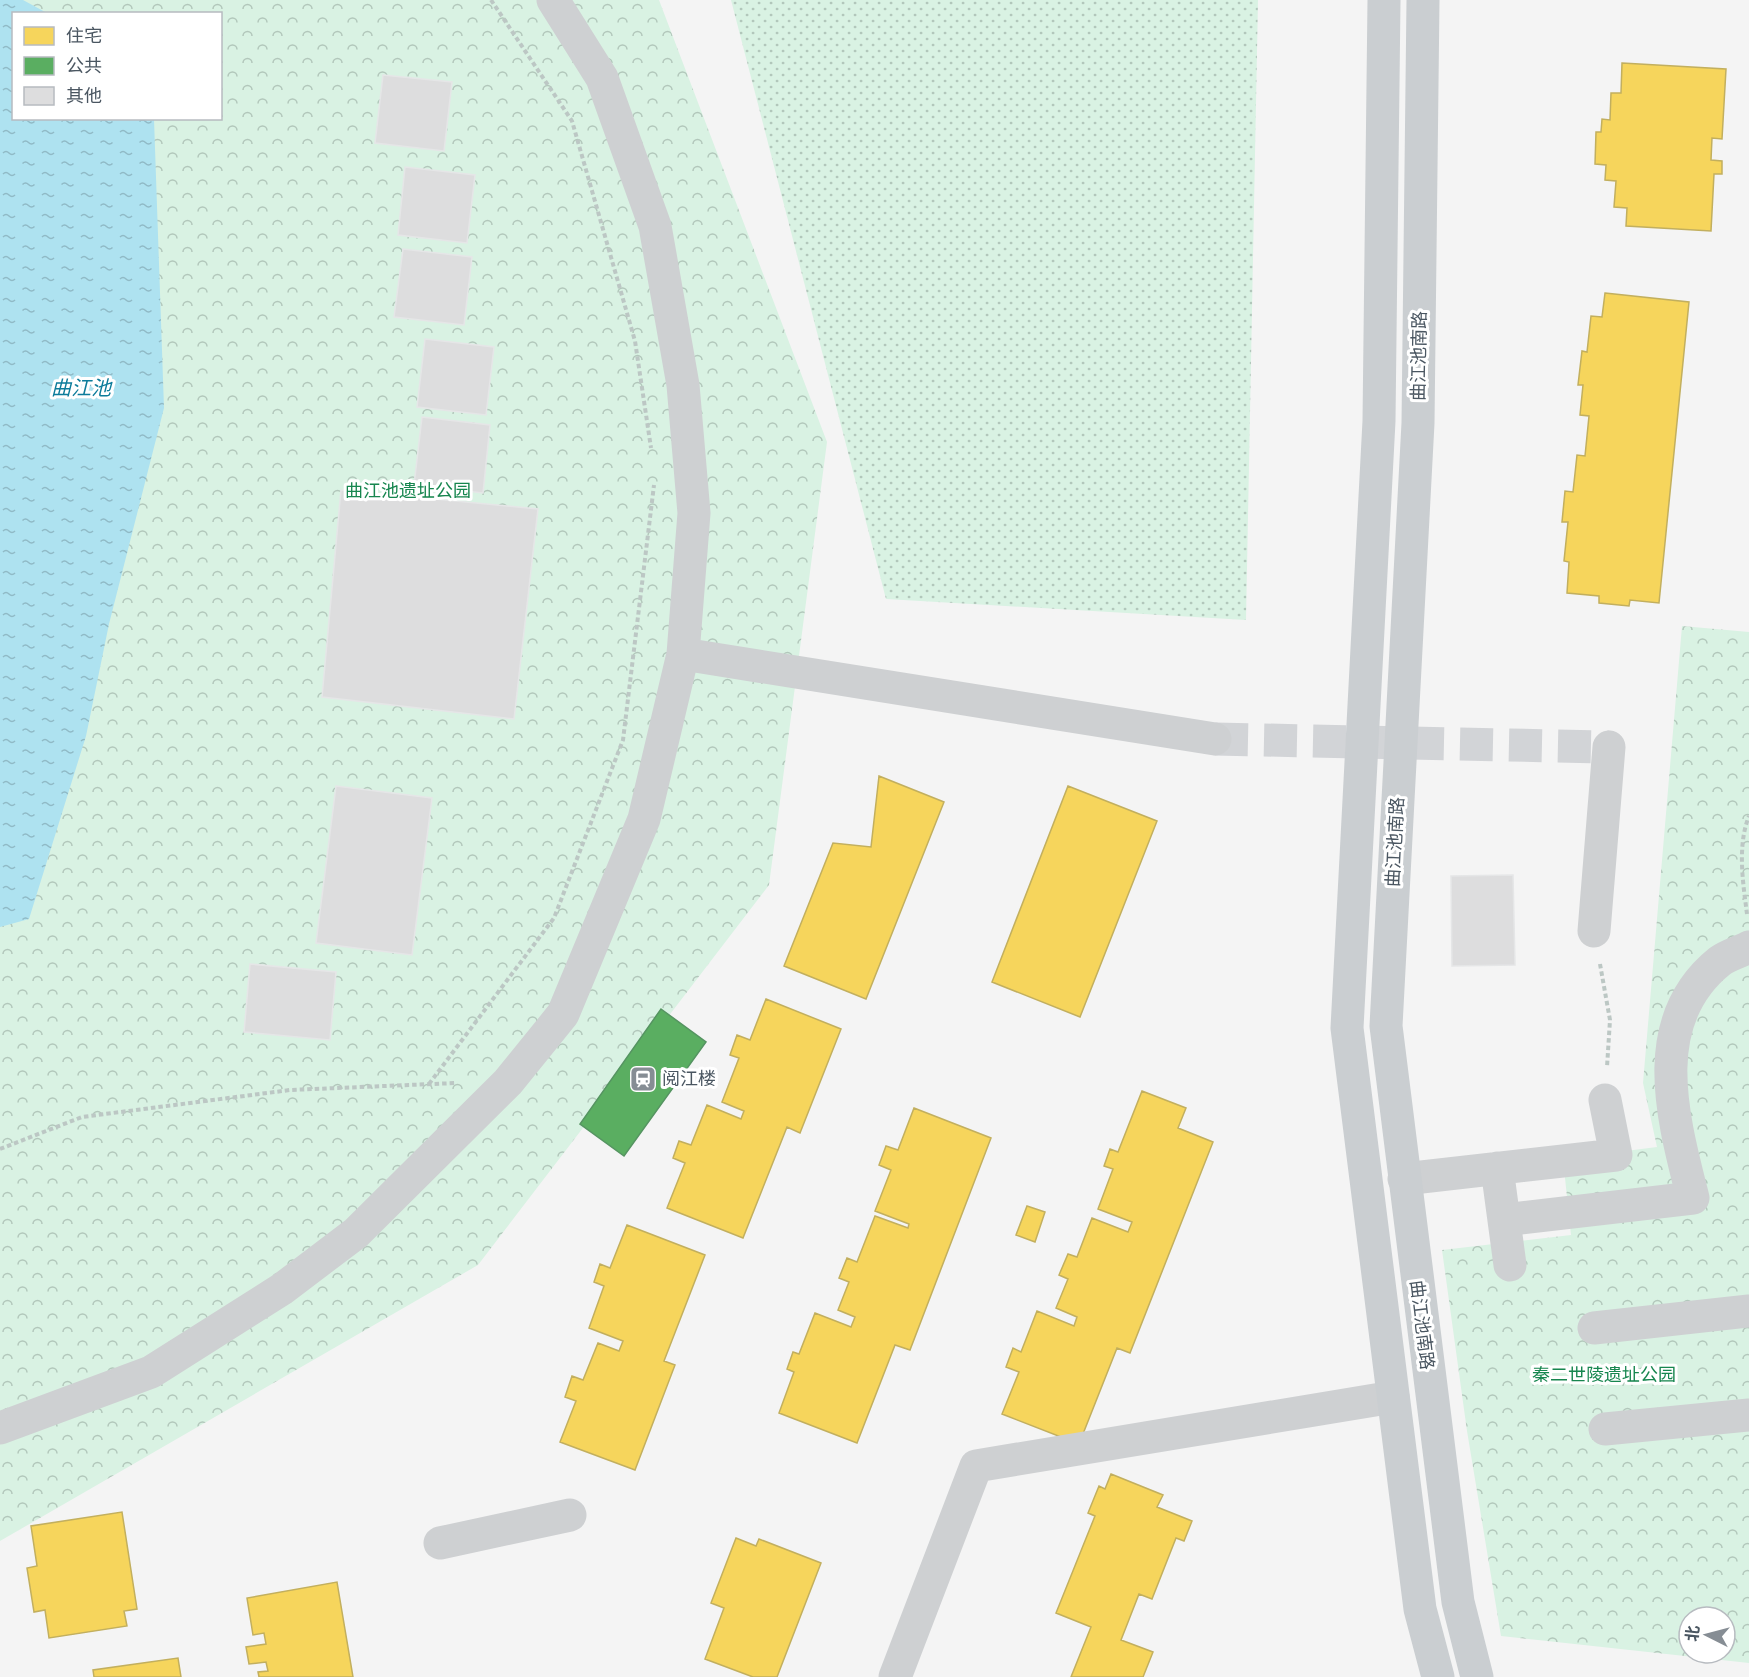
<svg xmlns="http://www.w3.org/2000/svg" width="1749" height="1677" font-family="Montserrat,'Noto Sans SC',sans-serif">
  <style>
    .grass { fill: url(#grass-dots) }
    .park { fill: url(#park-crowns); fill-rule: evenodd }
    .water { fill: url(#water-ripples) }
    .homes { fill: #f6d55c; stroke: #c2af5e; stroke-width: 1.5 }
    .public { fill: #5aae61; stroke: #559461; stroke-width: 1.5 }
    .building { fill: #ddddde; stroke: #e5e6e7; stroke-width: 1.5 }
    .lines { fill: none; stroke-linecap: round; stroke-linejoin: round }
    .minor-tunnel { stroke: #d2d4d7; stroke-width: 33; stroke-dasharray: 33 16; stroke-linecap: butt }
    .path { stroke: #bcc7c4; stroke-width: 4; stroke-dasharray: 4.5 3; stroke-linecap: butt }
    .minor { stroke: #ced0d2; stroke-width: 33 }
    .major { stroke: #caced1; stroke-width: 33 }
    .labels { text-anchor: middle; stroke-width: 6; stroke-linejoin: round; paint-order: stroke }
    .street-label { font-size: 18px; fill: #4a5661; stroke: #fff }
    .park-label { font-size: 18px; fill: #17864f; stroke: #fff }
    .poi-label { font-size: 18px; fill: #4a5661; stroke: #fff; text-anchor: start }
    .water-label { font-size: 20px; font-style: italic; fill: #0c7c9b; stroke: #fff }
  </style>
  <defs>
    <pattern id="grass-dots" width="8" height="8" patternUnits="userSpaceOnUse" patternTransform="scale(1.5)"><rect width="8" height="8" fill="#d9f2e3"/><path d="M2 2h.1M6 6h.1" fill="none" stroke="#b2c7bb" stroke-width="1.8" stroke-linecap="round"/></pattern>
    <pattern id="park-crowns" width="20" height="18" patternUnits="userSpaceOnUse" patternTransform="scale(1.5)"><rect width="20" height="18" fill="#d9f2e3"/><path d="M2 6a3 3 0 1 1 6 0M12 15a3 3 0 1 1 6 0" fill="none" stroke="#b2c7bb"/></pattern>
    <pattern id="water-ripples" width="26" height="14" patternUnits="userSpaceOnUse" patternTransform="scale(1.5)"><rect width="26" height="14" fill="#aee2f0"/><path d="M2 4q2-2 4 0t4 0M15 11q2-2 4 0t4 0" fill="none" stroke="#90bac6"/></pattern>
  </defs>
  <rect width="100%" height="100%" fill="#f4f4f4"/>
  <path class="grass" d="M731,0H1258L1246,620L886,599Z"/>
  <path class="park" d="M0,0H659L827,442L769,885L478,1265L0,1541ZM14,14H220V118H14Z
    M1682,626L1749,632V1663L1501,1636L1467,1431L1442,1250L1571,1235L1563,1159L1657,1147L1643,1083ZM1689,1617H1725V1653H1689Z"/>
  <path class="water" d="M0,0H23L47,13L14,14V118L154,119L164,408L109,624L86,736L29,919L0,927Z"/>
  <path class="homes" d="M1622,63L1726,69L1722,139L1712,138L1711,160L1722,161V174H1714L1711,231L1626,226L1627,208L1614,207L1616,181L1605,180L1606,165L1595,164L1596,132H1601L1602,119L1610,120L1611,93H1621Z
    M1605,293L1689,302L1659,603L1630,600L1629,606L1599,603V596L1567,593L1569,562L1564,561L1568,522H1562L1565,491L1573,492L1577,455L1585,456L1589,416L1580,415L1583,385H1578L1582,351L1587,352L1591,316L1602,317Z
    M879,776L944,802L866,999L784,966L833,843L871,847Z
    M1068,786L1157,821L1080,1017L992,982Z
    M766,999L841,1029L800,1133L787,1127L743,1238L667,1208L685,1163L673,1158L679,1141L691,1145L707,1105L741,1119L744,1111L722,1102L739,1058L730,1055L737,1035L750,1040Z
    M1142,1091L1186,1108L1178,1128L1213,1142L1130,1353L1117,1348L1079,1444L1002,1414L1019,1372L1006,1367L1013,1348L1021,1352L1037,1311L1074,1326L1077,1317L1056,1308L1068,1279L1059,1275L1068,1254L1077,1257L1092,1218L1128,1232L1132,1222L1098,1209L1113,1169L1104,1166L1110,1149L1118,1152Z
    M914,1108L991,1138L910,1350L895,1345L857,1443L779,1413L794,1372L787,1369L793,1352L799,1354L815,1313L851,1327L855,1317L838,1310L849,1282L839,1278L847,1258L857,1262L875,1216L908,1228L909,1224L875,1211L891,1170L879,1165L886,1146L898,1150Z
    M1027,1206L1045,1212L1035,1242L1016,1235Z
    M627,1225L705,1255L664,1361L675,1365L635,1470L560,1442L576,1401L565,1397L572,1376L583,1380L598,1343L619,1351L623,1341L589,1328L604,1286L594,1282L600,1264L610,1268Z
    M1111,1474L1163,1495L1157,1507L1192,1521L1184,1541L1176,1538L1152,1599L1139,1594L1121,1640L1153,1652L1143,1677H1071L1091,1627L1056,1613L1095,1516L1088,1513L1099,1486L1105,1489Z
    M122,1512L137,1609L124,1611L127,1626L49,1638L45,1610L34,1612L27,1568L37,1566L31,1526Z
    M736,1538L756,1546L759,1539L821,1563L777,1677H753L705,1659L724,1608L711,1603Z
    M337,1582L353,1677H259L258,1672L268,1671L266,1662L249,1664L246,1647L266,1644L264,1633L253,1635L247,1598Z
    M178,1658L181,1677H94L93,1670Z"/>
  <path class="public" d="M661,1009L706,1042L624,1156L580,1124Z"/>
  <path class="building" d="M383,75L452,82L444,151L375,143Z
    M405,167L475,175L467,243L398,235Z
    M403,249L472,257L464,325L394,317Z
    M425,339L494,347L486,415L417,407Z
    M422,417L490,425L483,493L414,485Z
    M341,490L538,509L514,719L322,697Z
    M336,786L432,798L412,955L316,943Z
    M1513,875L1515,965L1452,966L1451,876Z
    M250,964L336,972L330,1040L244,1032Z"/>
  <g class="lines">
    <path class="minor-tunnel" d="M1215,739L1609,747"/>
    <path class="path" d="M491,0L572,121L635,341L651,448
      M1747,914C1743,883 1737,846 1749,816
      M1600,964L1610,1020L1607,1067
      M429,1084L554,918L623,740L654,485
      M0,1149L82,1117L290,1090L456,1083"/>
    <path class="minor" d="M683,654L1215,739
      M1594,931L1609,747
      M1497,1168L1510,1265
      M1404,1179L1616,1155L1605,1100
      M1504,1220L1693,1198C1673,1119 1645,1021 1720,961C1728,955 1740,952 1749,947
      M1594,1328L1749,1311
      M0,1428L151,1372L282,1289L356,1233L508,1082L563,1014L644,819L683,654L694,513L683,385L655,226L602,78L553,0
      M1605,1429L1749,1415
      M440,1543L570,1515
      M895,1677L976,1466L1393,1397"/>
    <path class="major" d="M1384,0L1379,421L1347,1028L1420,1609L1438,1677
      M1423,0L1418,423L1386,1026L1458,1602L1477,1677"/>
  </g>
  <defs>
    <symbol id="station-square" viewBox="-11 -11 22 22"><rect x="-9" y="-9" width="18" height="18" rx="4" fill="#868d94" stroke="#fff"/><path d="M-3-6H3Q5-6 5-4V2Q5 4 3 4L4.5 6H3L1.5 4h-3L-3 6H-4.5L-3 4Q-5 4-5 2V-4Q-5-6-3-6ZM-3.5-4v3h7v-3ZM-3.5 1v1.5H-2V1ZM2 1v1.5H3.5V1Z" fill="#fff"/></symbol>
  </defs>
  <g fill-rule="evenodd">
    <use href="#station-square" x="628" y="1064" width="30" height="30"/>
  </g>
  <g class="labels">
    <g class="street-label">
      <text transform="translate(1419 356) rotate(-89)" y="6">曲江池南路</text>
      <text transform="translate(1395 842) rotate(-87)" y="6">曲江池南路</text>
      <text transform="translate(1422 1325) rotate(83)" y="6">曲江池南路</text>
    </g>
    <g class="park-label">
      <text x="408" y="497">曲江池遗址公园</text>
      <text x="1604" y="1381">秦二世陵遗址公园</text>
    </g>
    <g class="poi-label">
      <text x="662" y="1085">阅江楼</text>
    </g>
    <g class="water-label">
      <text x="81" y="395">曲江池</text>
    </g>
  </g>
  <rect x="12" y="12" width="210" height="108" fill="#ffffff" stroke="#b7bbc0" stroke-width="1.5"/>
  <rect x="24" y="27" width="30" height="18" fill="#f6d55c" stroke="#b7bbc0" stroke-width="1.5"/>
  <text x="66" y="42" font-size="18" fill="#4a5661">住宅</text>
  <rect x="24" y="57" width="30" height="18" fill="#5aae61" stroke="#b7bbc0" stroke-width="1.5"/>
  <text x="66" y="72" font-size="18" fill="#4a5661">公共</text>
  <rect x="24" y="87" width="30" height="18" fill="#ddddde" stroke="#b7bbc0" stroke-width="1.5"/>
  <text x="66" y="102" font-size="18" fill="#4a5661">其他</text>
  <g transform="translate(1707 1635) rotate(276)"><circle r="28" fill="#ffffff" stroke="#b7bbc0" stroke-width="1.5"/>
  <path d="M0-4.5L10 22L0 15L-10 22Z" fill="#868d94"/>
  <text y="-9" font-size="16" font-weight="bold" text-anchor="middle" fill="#4a5661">北</text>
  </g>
</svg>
